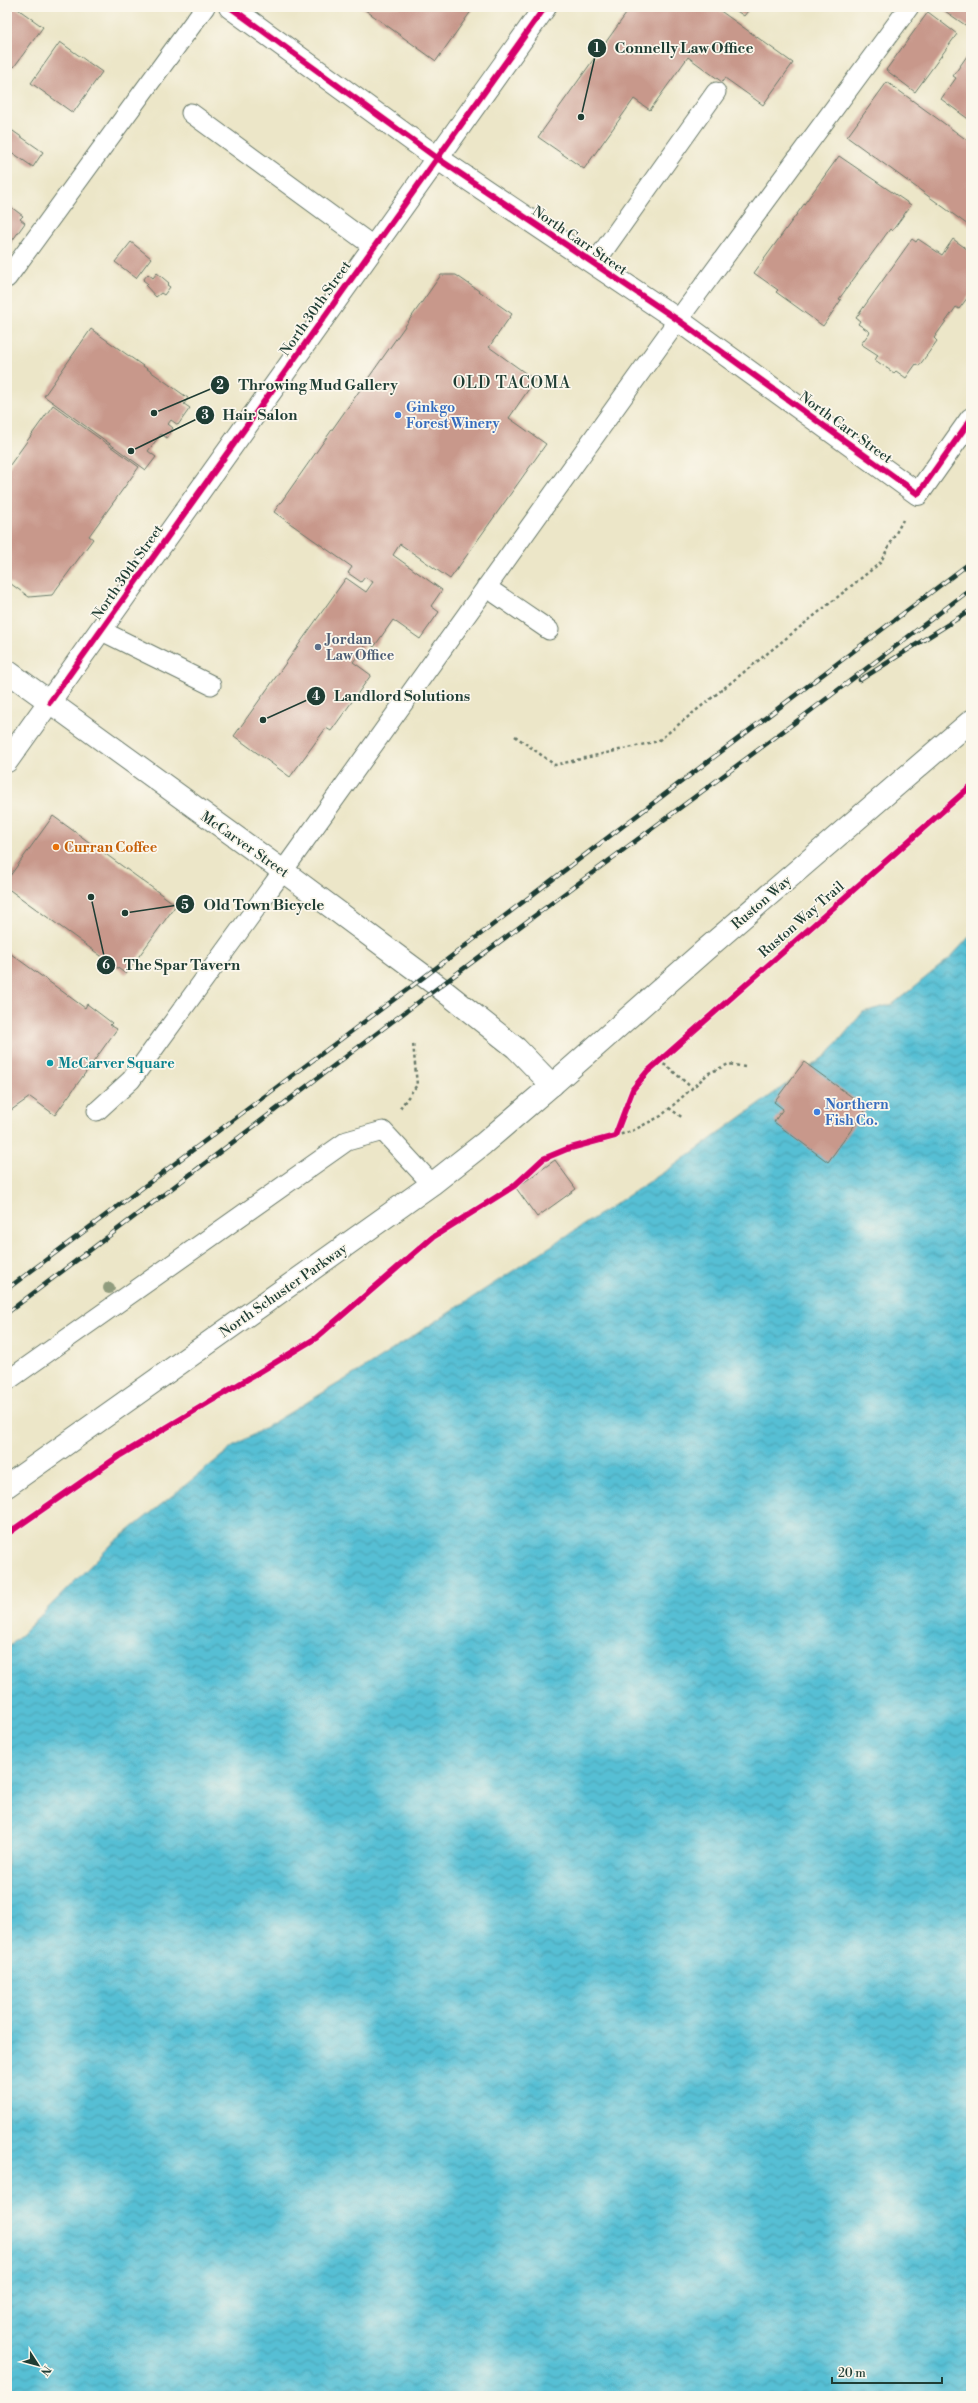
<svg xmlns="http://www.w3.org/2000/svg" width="978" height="2403" font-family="'Libre Bodoni',serif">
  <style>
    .water { fill: url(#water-waves); stroke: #3b7e84 }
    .building { fill: #c8988b }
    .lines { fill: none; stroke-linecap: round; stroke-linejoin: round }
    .service-casing { stroke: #677868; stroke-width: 21 }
    .minor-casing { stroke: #677868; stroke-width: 24 }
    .tertiary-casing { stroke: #677868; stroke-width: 24 }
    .secondary-casing { stroke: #677868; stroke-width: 24 }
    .primary-casing { stroke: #677868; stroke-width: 24 }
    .trunk-casing { stroke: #677868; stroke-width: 24 }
    .path { stroke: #677868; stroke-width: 2.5; stroke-dasharray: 3 3; stroke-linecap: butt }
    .service { stroke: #fff; stroke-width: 19 }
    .minor { stroke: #fff; stroke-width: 22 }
    .tertiary { stroke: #fff; stroke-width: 22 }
    .secondary { stroke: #fff; stroke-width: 22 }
    .primary { stroke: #fff; stroke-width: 22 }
    .trunk { stroke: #fff; stroke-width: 22 }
    .rail-casing { stroke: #1f3d34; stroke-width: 4.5 }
    .rail { stroke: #fbf7ec; stroke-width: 3; stroke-dasharray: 9; stroke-linecap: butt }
    .cycleway-casing { stroke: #fbf7ec; stroke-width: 8 }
    .cycleway { stroke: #d6006c; stroke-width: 6 }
    .tree { fill: #909c7e }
    .shop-dot { fill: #3f7fe0; stroke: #fbf7ec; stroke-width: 1.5 }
    .service-dot { fill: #5c6f8a; stroke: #fbf7ec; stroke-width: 1.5 }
    .food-dot { fill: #e8710a; stroke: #fbf7ec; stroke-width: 1.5 }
    .culture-dot { fill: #0f9aa8; stroke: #fbf7ec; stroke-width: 1.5 }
    .labels { text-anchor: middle; stroke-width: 3.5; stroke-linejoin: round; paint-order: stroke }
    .street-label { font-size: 14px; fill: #1f3d34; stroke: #fbf7ec }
    .shop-label { font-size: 14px; font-weight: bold; fill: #366cbe; stroke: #fbf7ec; text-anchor: start }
    .service-label { font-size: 14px; font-weight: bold; fill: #4e5e75; stroke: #fbf7ec; text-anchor: start }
    .food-label { font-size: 14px; font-weight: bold; fill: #c56008; stroke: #fbf7ec; text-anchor: start }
    .culture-label { font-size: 14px; font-weight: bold; fill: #0d838f; stroke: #fbf7ec; text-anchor: start }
    .quarter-label { font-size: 16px; letter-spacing: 1px; fill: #1f3d34; stroke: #fbf7ec }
    .leader { fill: none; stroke: #1f3d34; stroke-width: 1.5 }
    .callout-dot { fill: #1f3d34; stroke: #fbf7ec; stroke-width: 1.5 }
    .mark-label { font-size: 12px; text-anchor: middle; font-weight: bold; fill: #fff }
    .callout-label { font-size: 15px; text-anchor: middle; font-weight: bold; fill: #1f3d34; stroke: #fbf7ec; stroke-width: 3.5; stroke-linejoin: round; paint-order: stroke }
  </style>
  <defs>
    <pattern id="water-waves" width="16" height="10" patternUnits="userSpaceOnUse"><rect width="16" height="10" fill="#57bfd4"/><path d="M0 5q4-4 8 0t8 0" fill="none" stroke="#479cad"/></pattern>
  </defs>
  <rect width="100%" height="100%" fill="#fbf7ec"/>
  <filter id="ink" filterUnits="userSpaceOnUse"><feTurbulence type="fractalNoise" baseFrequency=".025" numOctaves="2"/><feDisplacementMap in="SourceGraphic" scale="8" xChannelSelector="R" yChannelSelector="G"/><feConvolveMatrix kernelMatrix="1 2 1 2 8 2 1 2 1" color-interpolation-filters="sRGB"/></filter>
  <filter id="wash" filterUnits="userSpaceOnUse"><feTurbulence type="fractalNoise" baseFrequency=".012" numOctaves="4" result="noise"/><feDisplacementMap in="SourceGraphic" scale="16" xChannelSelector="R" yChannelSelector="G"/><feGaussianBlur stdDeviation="0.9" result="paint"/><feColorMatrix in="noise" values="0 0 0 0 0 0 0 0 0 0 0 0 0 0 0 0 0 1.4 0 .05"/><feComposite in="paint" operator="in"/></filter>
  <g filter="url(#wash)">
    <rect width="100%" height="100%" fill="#ece6c8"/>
    <path class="water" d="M971,935V2396H7V1649L111,1545L234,1446L366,1367L675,1165L828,1054L863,1012L893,1004L950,958Z"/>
    <g id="blocks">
      <path class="building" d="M7,7H15L43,27L14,67L7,62Z
        M361,7H474L436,61Z
        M631,7H715L793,63L763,105L725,78L722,82L688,57L650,110L634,99L584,169L538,137Z
        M731,7H751L744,16Z
        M944,7H971V29L942,9Z
        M928,12L957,34L915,92L886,70Z
        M60,42L102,72L73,113L31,83Z
        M967,56L971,59V121L941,99L956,78L953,76Z
        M887,82L971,143V221L968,225L847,137Z
        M10,129L43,152L33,167L7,149V133Z
        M839,156L911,205L892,231L890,229L839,299L841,300L823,326L776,292L778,290L754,273Z
        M7,204L23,216L20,219L25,223L7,248Z
        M912,239L916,242L918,239L942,255L953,239L971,252V293L959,309L956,307L934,338L937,341L919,366L916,364L906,378L896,371L894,373L875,360L878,355L861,344L870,332L858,324L860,321L856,318Z
        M131,242L151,258L136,278L115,262Z
        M157,273L169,283L167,285L170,287L164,295L161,293L156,297L146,286L148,284L143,280L148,274L153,278Z
        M441,275H456L512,314L489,347L535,380L509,418L546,444L450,579L400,544L393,555L442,590L431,606L439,612L420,639L393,620L374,647L368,642L353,662L371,675L331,731L326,728L290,777L234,736L346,578L366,592L373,582L365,577L361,582L348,573L352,567L274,512Z
        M91,329L188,398L184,404L190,408L178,425L171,420L168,424L173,428L167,438L161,434L148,451L156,457L146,470L44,396Z
        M53,405L139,467L89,536L93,539L52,595L29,597L7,581V469Z
        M53,816L176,905L126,974L7,888V880Z
        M7,951L85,1008L87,1004L112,1023L110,1025L117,1029L55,1115L30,1097L7,1113Z
        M804,1062L867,1108L828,1162L774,1122L783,1109L774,1102Z
        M555,1160L576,1189L537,1217L516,1188Z"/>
    </g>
  </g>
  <g filter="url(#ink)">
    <use href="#blocks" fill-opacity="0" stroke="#677868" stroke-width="1"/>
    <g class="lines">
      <defs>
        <path id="service" d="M191,113L374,247
          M594,264L716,92
          M7,278L205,7
          M486,587L549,630
          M100,630L211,685
          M97,1111L131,1080L283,871L678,320L909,7
          M7,1381L347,1141L383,1131L432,1184"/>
        <path id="minor" d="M230,7L437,158L678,320L918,494L971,419"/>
        <path id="tertiary" d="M7,671L283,871L439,987L516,1048L552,1085"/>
        <path id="secondary" d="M7,761L545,7"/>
        <path id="primary" d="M552,1085L705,950L971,721"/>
        <path id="trunk" d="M7,1486L432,1184L483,1144L552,1085"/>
      </defs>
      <use href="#service" class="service-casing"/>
      <use href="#minor" class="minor-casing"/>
      <use href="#tertiary" class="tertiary-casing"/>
      <use href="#secondary" class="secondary-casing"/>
      <use href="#primary" class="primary-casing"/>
      <use href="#trunk" class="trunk-casing"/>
      <path class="path" d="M515,736L555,765L658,741L880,563L903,520
        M658,1062L667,1066L692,1088
        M400,1108L417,1085L413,1043
        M669,1108L683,1118
        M615,1136L632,1131L661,1116L709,1073L729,1064L745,1067"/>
      <use href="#service" class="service"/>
      <use href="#minor" class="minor"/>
      <use href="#tertiary" class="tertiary"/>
      <use href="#secondary" class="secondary"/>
      <use href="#primary" class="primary"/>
      <use href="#trunk" class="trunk"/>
      <defs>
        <path id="rail" d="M860,680L971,610
          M7,1289L424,977L971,562
          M7,1313L393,1021L809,712L971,589"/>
      </defs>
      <use href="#rail" class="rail-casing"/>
      <use href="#rail" class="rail"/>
      <defs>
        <path id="cycleway" d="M230,7L437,158L678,320L918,494L971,419
          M50,702L545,7
          M7,1534L119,1456L316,1338L433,1237L514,1186L543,1159L567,1149L615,1136L633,1089L647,1072L971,786"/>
      </defs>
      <use href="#cycleway" class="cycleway-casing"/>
      <use href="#cycleway" class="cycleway"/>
    </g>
    <circle class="tree" cx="109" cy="1288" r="6"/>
  </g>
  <g class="shop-dot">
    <circle cx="398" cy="415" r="4"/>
    <circle cx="817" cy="1112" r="4"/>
  </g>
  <circle class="service-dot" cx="318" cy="647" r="4"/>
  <circle class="food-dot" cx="56" cy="847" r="4"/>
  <circle class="culture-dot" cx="50" cy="1063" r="4"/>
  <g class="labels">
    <g class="street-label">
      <text transform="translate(580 240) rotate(34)" y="5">North Carr Street</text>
      <text transform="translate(315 308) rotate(-55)" y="5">North 30th Street</text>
      <text transform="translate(846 427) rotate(36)" y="5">North Carr Street</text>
      <text transform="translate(127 572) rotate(-55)" y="5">North 30th Street</text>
      <text transform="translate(245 844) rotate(35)" y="5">McCarver Street</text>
      <text transform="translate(761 902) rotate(-41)" y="5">Ruston Way</text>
      <text transform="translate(801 919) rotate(-41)" y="5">Ruston Way Trail</text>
      <text transform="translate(283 1290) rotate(-35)" y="5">North Schuster Parkway</text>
    </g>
    <g class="shop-label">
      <text x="406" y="412">Ginkgo<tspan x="406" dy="16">Forest Winery</tspan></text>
      <text x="825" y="1109">Northern<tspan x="825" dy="16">Fish Co.</tspan></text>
    </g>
    <g class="service-label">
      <text x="326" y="644">Jordan<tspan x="326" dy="16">Law Office</tspan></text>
    </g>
    <g class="food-label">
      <text x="64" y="852">Curran Coffee</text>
    </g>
    <g class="culture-label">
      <text x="58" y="1068">McCarver Square</text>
    </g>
    <g class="quarter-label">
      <text x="512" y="388">OLD TACOMA</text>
    </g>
  </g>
  <path class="leader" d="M581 117L597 48M154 413L220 385M131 451L205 415M263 720L316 696M125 913L185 904M91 897L106 965"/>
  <g class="callout-dot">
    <circle cx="581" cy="117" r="4"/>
    <circle cx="154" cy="413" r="4"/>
    <circle cx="131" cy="451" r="4"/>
    <circle cx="263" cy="720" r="4"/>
    <circle cx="125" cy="913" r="4"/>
    <circle cx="91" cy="897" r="4"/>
    <circle cx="597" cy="48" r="10"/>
    <circle cx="220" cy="385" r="10"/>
    <circle cx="205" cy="415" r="10"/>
    <circle cx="316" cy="696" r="10"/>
    <circle cx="185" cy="904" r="10"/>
    <circle cx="106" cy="965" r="10"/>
  </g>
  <g class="mark-label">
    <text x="597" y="52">1</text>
    <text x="220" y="389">2</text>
    <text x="205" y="419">3</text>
    <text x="316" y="700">4</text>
    <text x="185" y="909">5</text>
    <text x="106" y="969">6</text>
  </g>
  <g class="callout-label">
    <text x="684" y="53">Connelly Law Office</text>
    <text x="318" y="390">Throwing Mud Gallery</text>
    <text x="260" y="420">Hair Salon</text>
    <text x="402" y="701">Landlord Solutions</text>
    <text x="264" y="910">Old Town Bicycle</text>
    <text x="182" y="970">The Spar Tavern</text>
  </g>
  <rect width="978" height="2403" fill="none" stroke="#fbf7ec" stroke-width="24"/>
  <g transform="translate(38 2365) rotate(126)" stroke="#fbf7ec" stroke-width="3" paint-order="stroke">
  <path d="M0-3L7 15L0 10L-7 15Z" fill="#1f3d34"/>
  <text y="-6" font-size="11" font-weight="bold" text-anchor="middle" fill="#1f3d34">N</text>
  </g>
  <path d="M832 2377v6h110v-6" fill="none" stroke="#1f3d34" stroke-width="2"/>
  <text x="838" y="2377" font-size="12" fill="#1f3d34" stroke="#fbf7ec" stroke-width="3" paint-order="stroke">20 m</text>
</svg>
